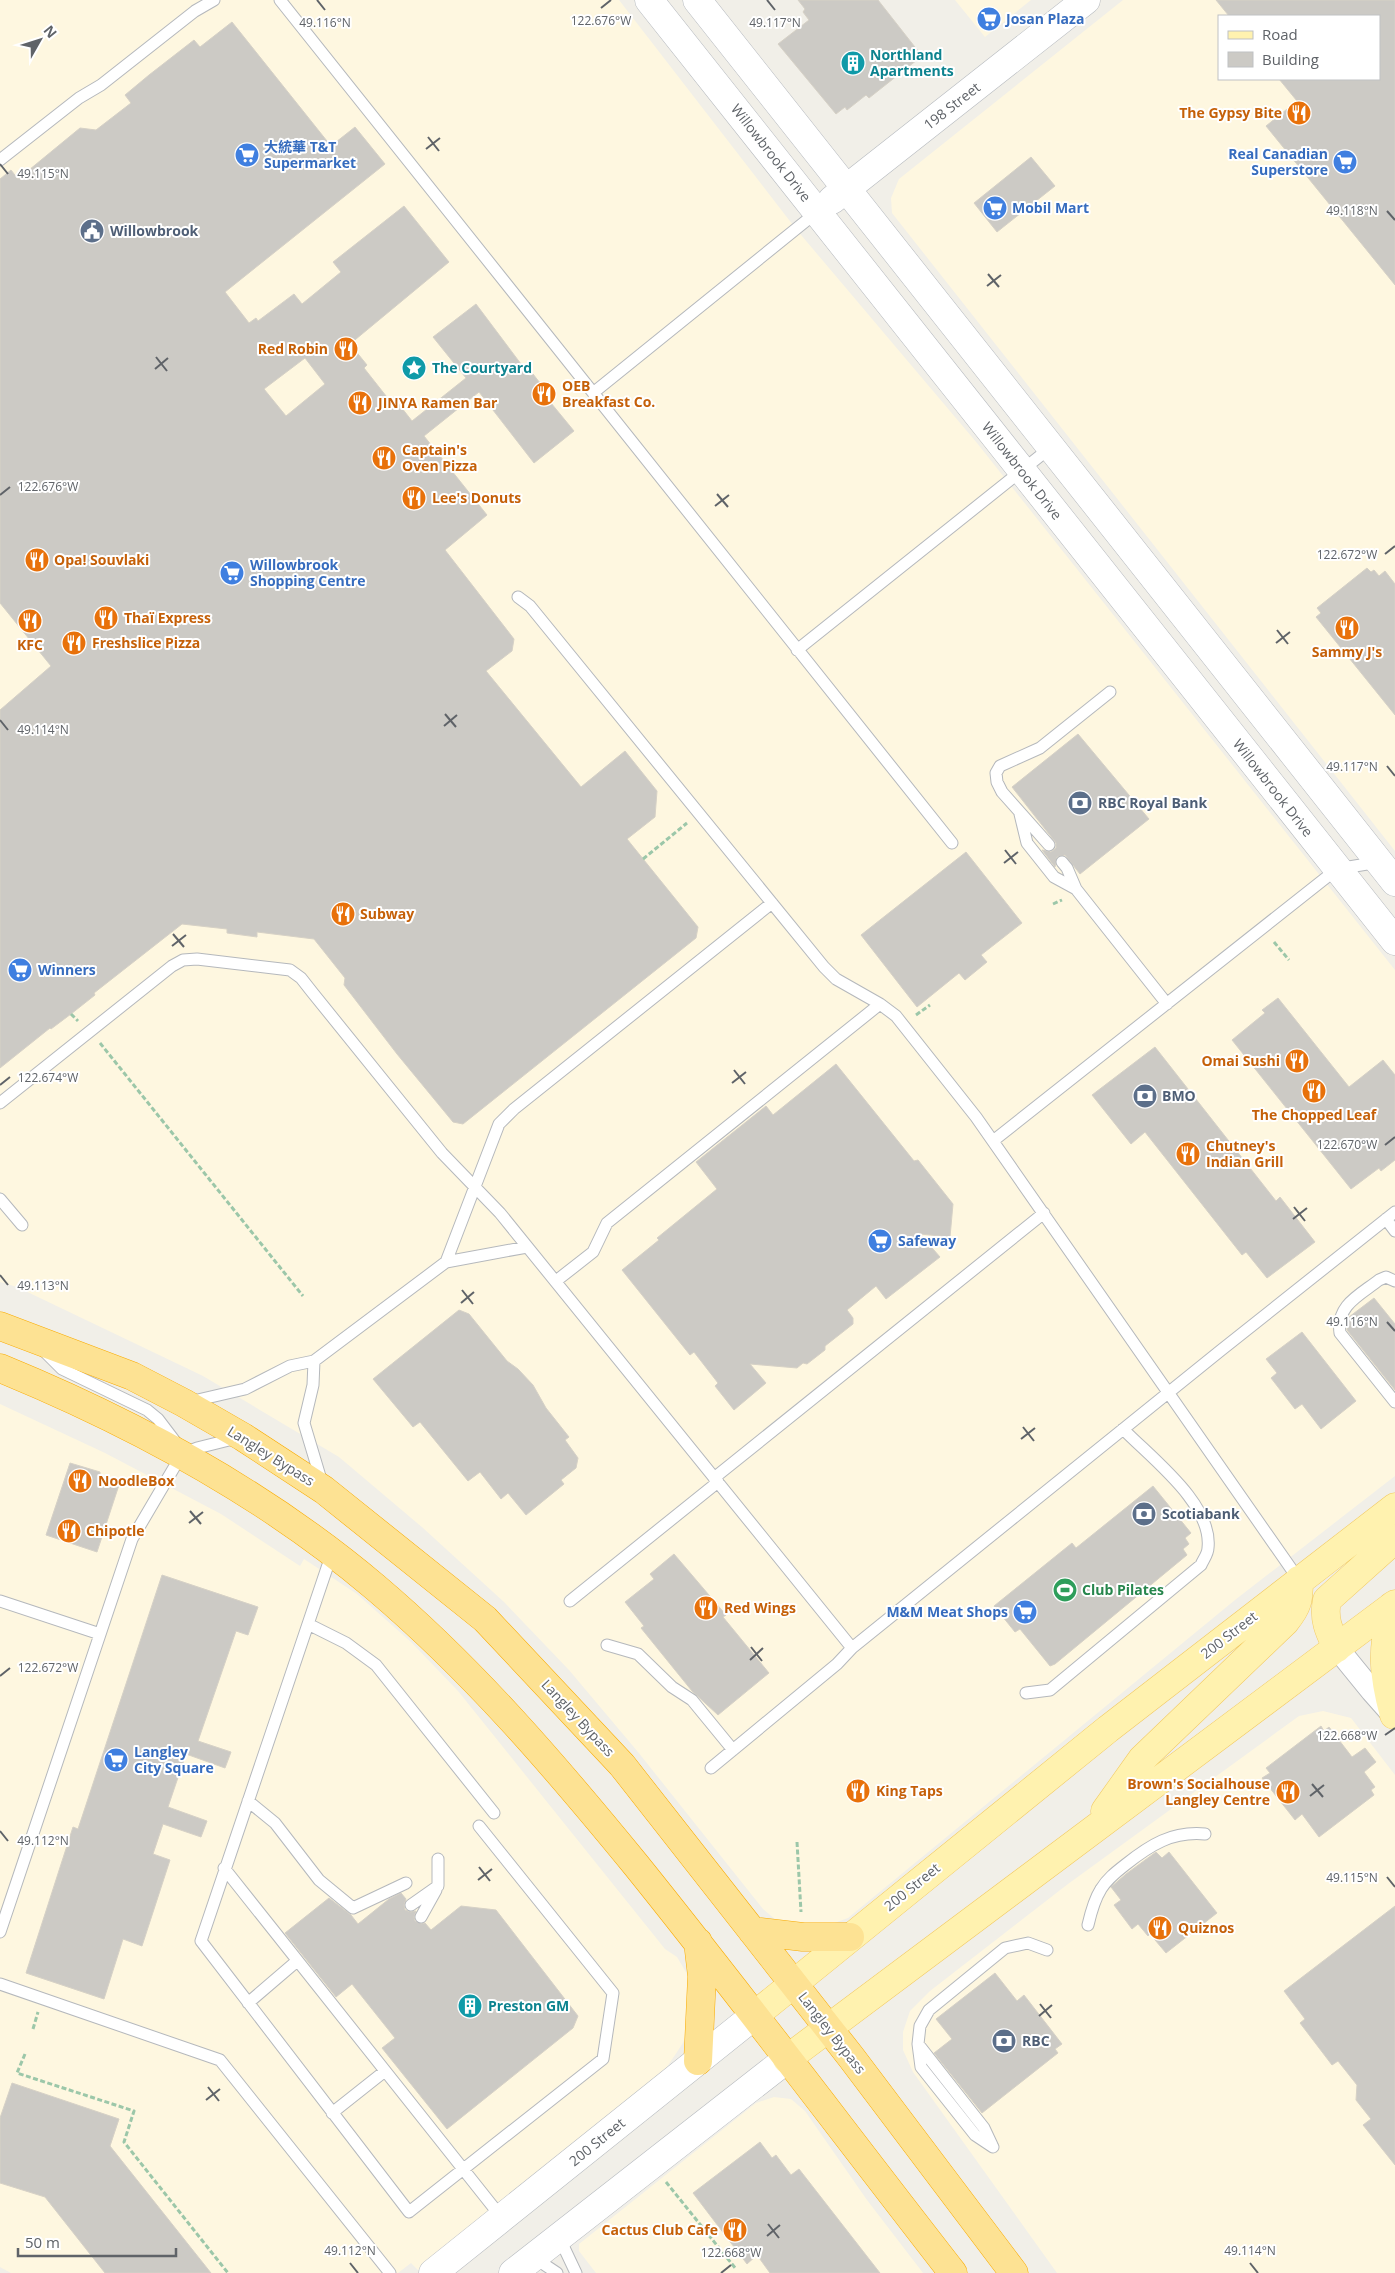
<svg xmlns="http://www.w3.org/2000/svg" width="1395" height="2273" font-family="'Open Sans','Noto Sans SC',sans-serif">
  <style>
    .commercial { fill: #fef7e0; fill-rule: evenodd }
    .building { fill: #cccac5; stroke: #d6d1c6; fill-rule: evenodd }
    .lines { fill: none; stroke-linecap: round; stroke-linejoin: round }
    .lane-casing { stroke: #b5b8bc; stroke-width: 13 }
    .street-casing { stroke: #b5b8bc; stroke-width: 24 }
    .secondary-casing { stroke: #b6babf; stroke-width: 29 }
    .primary-casing { stroke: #f2c960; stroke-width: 29 }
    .highway-casing { stroke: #f9ab00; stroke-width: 29 }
    .path { stroke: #9cc7a9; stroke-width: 3; stroke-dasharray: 5 2.5; stroke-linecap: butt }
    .lane { stroke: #fff; stroke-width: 11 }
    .street { stroke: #fff; stroke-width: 22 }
    .secondary { stroke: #fff; stroke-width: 28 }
    .primary { stroke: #fff2af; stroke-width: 28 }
    .highway { stroke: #fde293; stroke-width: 28 }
    .ticks { fill: none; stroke: #5f6368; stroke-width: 2 }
    .labels { text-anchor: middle; stroke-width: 4; stroke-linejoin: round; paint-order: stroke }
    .shop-label { font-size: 14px; font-weight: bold; fill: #366cbe; stroke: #fff; text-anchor: start }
    .culture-label { font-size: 14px; font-weight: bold; fill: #0d838f; stroke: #fff; text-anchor: start }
    .street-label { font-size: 14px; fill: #5f6368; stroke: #fff }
    .food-label { font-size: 14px; font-weight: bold; fill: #c56008; stroke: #fff; text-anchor: start }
    .service-label { font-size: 14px; font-weight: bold; fill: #4e5e75; stroke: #fff; text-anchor: start }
    .leisure-label { font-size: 14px; font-weight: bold; fill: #27864d; stroke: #fff; text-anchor: start }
    .ticks-label { font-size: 12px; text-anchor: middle; fill: #5f6368; stroke: #fff; stroke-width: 4; stroke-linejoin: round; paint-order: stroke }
  </style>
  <rect width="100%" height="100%" fill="#f1efe8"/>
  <path class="commercial" d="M0,0H619L796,229L977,443L1395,970V1476L1235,1600L848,1918L821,1928L782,1925L763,1909L638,1752L569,1670L504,1602L423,1528L339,1457L203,1376L17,1287L0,1282Z
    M955,0H1031L985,37Z
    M1123,0H1395V851L892,213L891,198L899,179ZM1219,16H1379V79H1219Z
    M0,1404L105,1453L221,1514L300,1566L304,1559L357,1594L411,1642L458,1691L665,1949L677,1957L690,1979L689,2029L683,2043L663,2073L640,2096L418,2270L411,2263L398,2273H11L0,2267Z
    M1323,1711L1351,1718L1395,1775V2273H1057L913,2072L903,2050V2032L910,2011L930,1991L1068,1884L1299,1716Z
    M774,2097L791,2099L805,2111L867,2200L923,2273H596L579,2251V2244L756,2103Z"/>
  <path class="building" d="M798,0H878L922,56L869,98L866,95L847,110L845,107L836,114L778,44L809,20L803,12L805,9Z
    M1216,0H1395V285L1266,126L1297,101L1279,79H1379V16H1229Z
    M232,22L331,146L355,127L385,164L225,292L249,323L256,318L258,321L294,294L302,304L341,272L333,262L404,206L449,262L350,344L367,365L364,368L390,401L394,398L412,421L466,378L433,337L476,304L530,376L533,374L554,401L551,403L574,431L534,463L479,392L424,436L487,515L445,550L514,639L512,651L486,671L581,787L625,751L657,791L655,817L627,839L698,927L696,938L463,1124L453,1122L397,1054L344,985L345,978L314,939L257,932V937L227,933V929L182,924L94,993L95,995L71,1014L51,1029L50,1028L0,1068V710L51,666L0,603V179L11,170L18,179L80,128L96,130L131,103L125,95L149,75L194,40L200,47ZM305,358L325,384L286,416L264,389Z
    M1031,157L1055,186L997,232L974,203Z
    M1367,568L1371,572L1374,570L1379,576L1385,571L1395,584V715L1316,617L1321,613L1317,608Z
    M1078,734L1149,819L1080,874L1065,855L1057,857L1055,867L1042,850L1051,852L1056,848V843L1012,787Z
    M966,852L1022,923L981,955L987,962L965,980L959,973L917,1007L861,935Z
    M1278,998L1349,1087L1383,1060L1395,1075V1160L1381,1171L1379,1168L1351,1189L1232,1040L1265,1013L1262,1010Z
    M1155,1047L1276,1201L1280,1197L1315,1242L1267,1278L1246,1252L1242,1255L1145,1132L1131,1144L1092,1095Z
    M836,1064L914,1161L918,1160L953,1204L950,1237L920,1234L940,1257L886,1299L876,1286L847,1310L853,1318V1324L825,1346V1350L807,1364L803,1363L797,1368L750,1364L766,1383L734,1410L715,1386L718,1383L694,1352L690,1355L622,1270L659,1240L657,1238L717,1189L696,1162L766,1106L773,1115Z
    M1374,1298L1395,1324V1390L1347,1330L1349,1317Z
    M459,1310L469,1314L507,1361L518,1369L533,1385L546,1408L569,1437L565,1440L578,1458L576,1468L561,1480L564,1484L526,1515L508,1493L501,1499L480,1472L468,1481L420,1422L413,1427L373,1379Z
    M1302,1332L1356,1401L1321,1429L1302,1404L1295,1409L1271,1378L1277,1373L1266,1359Z
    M70,1463L100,1472V1479L119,1485L97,1552L46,1535Z
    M1153,1486L1191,1533L1185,1538L1189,1544L1183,1549L1187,1555L1055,1664L1050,1666L1020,1629L1015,1632L994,1606L1072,1543L1076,1548Z
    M674,1554L726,1615L723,1617L769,1673L718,1715L692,1691L641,1628L644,1626L625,1602L654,1579L650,1574Z
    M162,1575L258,1607L248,1635L236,1631L198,1741L231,1752L225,1768L186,1754L168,1807L207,1821L201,1837L163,1824L153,1854L170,1860L142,1946L123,1939L104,1999L26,1973L73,1827L78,1829Z
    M1321,1726L1324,1731L1329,1727L1352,1757L1365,1748L1376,1762L1364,1772L1375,1787L1371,1790L1374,1795L1319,1837L1302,1814L1295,1820L1262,1778L1270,1773L1266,1768Z
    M1156,1852L1162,1858L1169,1852L1217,1913L1166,1953L1150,1934L1148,1936L1138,1924L1132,1929L1114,1905L1121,1900L1111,1887L1126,1874Z
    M401,1893L406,1899L404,1905L405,1910L411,1912L416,1911L414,1917L415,1921L421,1924L425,1923L431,1930L461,1906L496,1910L578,2016L573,2028L447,2129L382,2048L395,2038L352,1984L336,1997L285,1933L329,1898L351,1915L358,1924L389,1899Z
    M1395,1906V2165L1363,2125L1371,2119L1356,2100L1357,2085L1338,2061L1332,2065L1300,2023L1305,2019L1284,1991Z
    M995,1973L1017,2001L1024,1995L1062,2044L1055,2049L1058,2053L982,2113L934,2053L952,2039L936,2019Z
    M12,2083L119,2119L110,2146L211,2273H105L45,2197L0,2183V2118Z
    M760,2142L772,2158L776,2155L791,2175L799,2169L880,2273H770L757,2255L747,2264L693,2193Z"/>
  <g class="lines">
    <defs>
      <path id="lane" d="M280,0L952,843
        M0,160L79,98L101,85L195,11L214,0
        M593,393L817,212
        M518,597L530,606L824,967L836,979L880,1004L896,1016L976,1117L1299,1580
        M797,650L1050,448
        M1020,814L1027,843L1054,877L1076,889
        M1049,845L1002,792L997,782L996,773L1000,766L1040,748L1110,692
        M1062,862L1067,868L1076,889L1167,1004
        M0,1103L172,966L183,960L197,959L290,970L301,978L312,992L442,1153L500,1213L852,1648
        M993,1141L1337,869L1379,862
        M0,1199L22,1225
        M1386,1219L1395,1231
        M446,1262L499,1124L514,1109L772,903
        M556,1281L593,1252L607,1223L880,1004
        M1395,1281L1386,1277L1379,1280C1360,1295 1336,1305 1340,1333L1395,1402
        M45,1352L62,1369L147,1410L158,1419L177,1444
        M314,1361L313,1385L304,1423L322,1483
        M189,1402L245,1389L290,1366L314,1361L446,1262L527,1247
        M714,1478L1044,1213
        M332,1553L201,1941L409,2212L603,2059L613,1993L479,1826
        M0,1601L100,1634
        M570,1601L718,1482
        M308,1624L346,1643L376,1665L494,1813
        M607,1645L638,1654L672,1687L692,1700L733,1750
        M1026,1693L1050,1690L1201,1565C1203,1560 1208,1554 1208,1548C1213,1504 1151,1458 1123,1429
        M711,1768L837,1664L852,1648L1220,1351L1395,1212
        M248,1801L275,1823L319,1880L353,1908L406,1883
        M224,1868L502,2218
        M411,1905L438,1886V1859
        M421,1917L436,1890
        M1088,1925C1091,1912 1094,1900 1101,1889C1107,1879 1116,1872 1125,1865C1150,1845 1172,1831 1205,1834
        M0,1932L132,1539L182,1454L197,1448L237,1438
        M0,1984L220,2060L390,2273
        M248,2003L297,1961
        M918,2044L984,2128L992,2145
        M332,2113L385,2071
        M993,2147L975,2135L921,2067L918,2044L920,2026L929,2010L1005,1948L1028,1943L1047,1950
        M559,2237L576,2273
        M533,2257L557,2273"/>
      <path id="street" d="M1337,1648L1372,1691L1395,1717"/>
      <path id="secondary" d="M649,0L1395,941
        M697,0L1395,882
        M832,200L1086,0
        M433,2273L755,2015
        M513,2273L787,2059"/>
      <path id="primary" d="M1392,1606C1382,1650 1382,1671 1394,1715
        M1337,1648C1329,1631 1323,1619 1327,1600L1395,1539
        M1105,1811L1142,1759L1285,1622C1298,1606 1299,1600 1299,1580
        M755,2015L1108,1729L1395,1507
        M787,2059L1395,1604"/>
      <path id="highway" d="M0,1326L132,1376L184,1403L243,1437L324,1490L485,1619L622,1765L851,2057L1014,2273
        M0,1368C134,1423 264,1493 375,1587C473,1670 555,1766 636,1865C744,1999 847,2137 953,2273
        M752,1931L803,1937H850
        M698,1942L702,1976L698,2061"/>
    </defs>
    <use href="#lane" class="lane-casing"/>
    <use href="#street" class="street-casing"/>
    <use href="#secondary" class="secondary-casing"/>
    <use href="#primary" class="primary-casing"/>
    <use href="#highway" class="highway-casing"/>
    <path class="path" d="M643,859L687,823
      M1053,904L1062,900
      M1274,942L1289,960
      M71,1014L78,1021
      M916,1015L930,1005
      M100,1043L303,1296
      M797,1842L801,1912
      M33,2029L38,2012
      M25,2054L17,2073L134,2111L124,2142L228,2273
      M666,2182L736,2269"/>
    <use href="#lane" class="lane"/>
    <use href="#street" class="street"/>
    <use href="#secondary" class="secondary"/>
    <use href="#primary" class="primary"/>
    <use href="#highway" class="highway"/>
  </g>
  <path class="ticks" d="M317,0L325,10M767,0L775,10M601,8L611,0M428,137L439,151M426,149L440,138M0,164L8,174M1387,211L1395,220M988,274L999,287M987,286L1001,275M156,357L167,371M155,369L168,358M717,494L728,507M0,495L10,487M715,506L729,495M1385,554L1395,546M1277,630L1288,644M1276,643L1290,632M445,714L456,727M0,720L8,730M444,726L457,715M1387,766L1395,776M1005,850L1016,864M1004,863L1018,852M173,934L184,947M172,946L186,935M734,1070L745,1084M732,1083L746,1072M0,1085L10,1077M1385,1145L1395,1137M1294,1207L1305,1221M1293,1219L1307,1208M0,1275L8,1285M462,1290L473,1304M461,1303L474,1292M1387,1322L1395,1331M1023,1427L1034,1441M1021,1439L1035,1428M190,1511L201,1524M189,1523L203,1512M751,1647L762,1661M750,1660L763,1648M0,1676L10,1668M1385,1735L1395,1728M1312,1784L1323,1797M1310,1796L1324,1785M0,1831L8,1841M479,1867L490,1881M1387,1877L1395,1887M478,1880L492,1869M1040,2004L1051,2018M1039,2016L1052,2005M208,2087L219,2101M206,2100L220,2089M768,2224L779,2238M767,2236L780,2225M350,2263L358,2273M1250,2263L1258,2273M721,2273L731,2265"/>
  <defs>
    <symbol id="supermarket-disc" viewBox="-11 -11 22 22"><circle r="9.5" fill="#3f7fe0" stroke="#fff"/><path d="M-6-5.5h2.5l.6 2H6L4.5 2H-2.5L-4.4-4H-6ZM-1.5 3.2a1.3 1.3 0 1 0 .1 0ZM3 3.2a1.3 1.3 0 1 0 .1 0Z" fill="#fff"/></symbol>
    <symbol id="building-disc" viewBox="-11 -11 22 22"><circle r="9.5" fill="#0f9aa8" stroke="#fff"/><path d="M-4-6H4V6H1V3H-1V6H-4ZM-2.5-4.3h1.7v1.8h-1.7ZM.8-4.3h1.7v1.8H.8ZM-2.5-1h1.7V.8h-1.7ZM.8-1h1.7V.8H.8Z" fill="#fff"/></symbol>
    <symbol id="restaurant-disc" viewBox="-11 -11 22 22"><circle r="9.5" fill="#e8710a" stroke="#fff"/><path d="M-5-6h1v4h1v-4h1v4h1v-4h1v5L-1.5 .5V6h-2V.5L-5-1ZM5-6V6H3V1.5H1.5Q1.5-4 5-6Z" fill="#fff"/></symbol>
    <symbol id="civic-disc" viewBox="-11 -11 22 22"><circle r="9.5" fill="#5c6f8a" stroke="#fff"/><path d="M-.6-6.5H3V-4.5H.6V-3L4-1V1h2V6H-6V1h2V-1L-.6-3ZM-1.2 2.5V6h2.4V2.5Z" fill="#fff"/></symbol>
    <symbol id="sight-disc" viewBox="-11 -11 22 22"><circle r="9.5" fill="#0f9aa8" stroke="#fff"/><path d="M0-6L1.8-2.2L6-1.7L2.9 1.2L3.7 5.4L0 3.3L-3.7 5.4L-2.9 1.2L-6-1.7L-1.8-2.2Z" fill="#fff"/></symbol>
    <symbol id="bank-disc" viewBox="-11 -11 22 22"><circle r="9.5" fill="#5c6f8a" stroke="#fff"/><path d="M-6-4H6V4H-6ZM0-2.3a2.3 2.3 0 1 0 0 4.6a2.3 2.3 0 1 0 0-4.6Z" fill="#fff"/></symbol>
    <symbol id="stadium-disc" viewBox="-11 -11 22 22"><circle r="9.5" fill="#2e9e5b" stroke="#fff"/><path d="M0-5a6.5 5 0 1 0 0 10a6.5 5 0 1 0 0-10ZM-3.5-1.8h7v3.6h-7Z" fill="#fff"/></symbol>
  </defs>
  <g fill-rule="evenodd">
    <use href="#supermarket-disc" x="975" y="5" width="28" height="28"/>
    <use href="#building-disc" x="839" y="49" width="28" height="28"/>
    <use href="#restaurant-disc" x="1285" y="99" width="28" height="28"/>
    <use href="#supermarket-disc" x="233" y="141" width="28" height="28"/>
    <use href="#supermarket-disc" x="1331" y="148" width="28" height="28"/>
    <use href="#supermarket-disc" x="981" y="194" width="28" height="28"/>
    <use href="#civic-disc" x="78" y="217" width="28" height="28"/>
    <use href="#restaurant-disc" x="332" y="335" width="28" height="28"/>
    <use href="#sight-disc" x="400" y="354" width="28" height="28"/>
    <use href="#restaurant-disc" x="530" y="380" width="28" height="28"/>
    <use href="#restaurant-disc" x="346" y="389" width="28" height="28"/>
    <use href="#restaurant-disc" x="370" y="444" width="28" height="28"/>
    <use href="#restaurant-disc" x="400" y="484" width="28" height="28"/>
    <use href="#restaurant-disc" x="23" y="546" width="28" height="28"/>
    <use href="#supermarket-disc" x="218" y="559" width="28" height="28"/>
    <use href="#restaurant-disc" x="92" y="604" width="28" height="28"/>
    <use href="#restaurant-disc" x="16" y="607" width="28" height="28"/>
    <use href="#restaurant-disc" x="1333" y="614" width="28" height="28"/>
    <use href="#restaurant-disc" x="60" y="629" width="28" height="28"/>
    <use href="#bank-disc" x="1066" y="789" width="28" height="28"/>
    <use href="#restaurant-disc" x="329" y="900" width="28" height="28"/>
    <use href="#supermarket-disc" x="6" y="956" width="28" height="28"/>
    <use href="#restaurant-disc" x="1283" y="1047" width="28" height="28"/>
    <use href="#restaurant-disc" x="1300" y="1077" width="28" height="28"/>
    <use href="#bank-disc" x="1131" y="1082" width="28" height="28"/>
    <use href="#restaurant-disc" x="1174" y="1140" width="28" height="28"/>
    <use href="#supermarket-disc" x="866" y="1227" width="28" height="28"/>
    <use href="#restaurant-disc" x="66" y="1467" width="28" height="28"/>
    <use href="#bank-disc" x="1130" y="1500" width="28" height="28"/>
    <use href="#restaurant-disc" x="55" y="1517" width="28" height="28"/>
    <use href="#stadium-disc" x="1051" y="1576" width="28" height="28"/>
    <use href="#restaurant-disc" x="692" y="1594" width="28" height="28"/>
    <use href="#supermarket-disc" x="1011" y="1598" width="28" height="28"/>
    <use href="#supermarket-disc" x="102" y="1746" width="28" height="28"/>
    <use href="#restaurant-disc" x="844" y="1777" width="28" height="28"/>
    <use href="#restaurant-disc" x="1274" y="1778" width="28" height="28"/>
    <use href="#restaurant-disc" x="1146" y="1914" width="28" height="28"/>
    <use href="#building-disc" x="456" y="1992" width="28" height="28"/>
    <use href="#bank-disc" x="990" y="2027" width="28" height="28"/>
    <use href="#restaurant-disc" x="721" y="2216" width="28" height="28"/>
  </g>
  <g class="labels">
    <g class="shop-label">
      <text x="1006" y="24">Josan Plaza</text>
      <text x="264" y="152">大統華 T&amp;T<tspan x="264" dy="16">Supermarket</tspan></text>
      <text x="1328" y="159" text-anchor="end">Real Canadian<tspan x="1328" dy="16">Superstore</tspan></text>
      <text x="1012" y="213">Mobil Mart</text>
      <text x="250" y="570">Willowbrook<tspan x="250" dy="16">Shopping Centre</tspan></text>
      <text x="38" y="975">Winners</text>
      <text x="898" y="1246">Safeway</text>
      <text x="1008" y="1617" text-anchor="end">M&amp;M Meat Shops</text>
      <text x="134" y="1757">Langley<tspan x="134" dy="16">City Square</tspan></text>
    </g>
    <g class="culture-label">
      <text x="870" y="60">Northland<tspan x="870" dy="16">Apartments</tspan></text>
      <text x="432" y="373">The Courtyard</text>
      <text x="488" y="2011">Preston GM</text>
    </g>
    <g class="street-label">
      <text transform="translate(952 106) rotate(-38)" y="5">198 Street</text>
      <text transform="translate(771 153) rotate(52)" y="5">Willowbrook Drive</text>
      <text transform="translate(1022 471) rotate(52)" y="5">Willowbrook Drive</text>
      <text transform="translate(1273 788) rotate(52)" y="5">Willowbrook Drive</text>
      <text transform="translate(271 1456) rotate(32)" y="5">Langley Bypass</text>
      <text transform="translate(1229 1635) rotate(-38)" y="5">200 Street</text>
      <text transform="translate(578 1718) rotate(47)" y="5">Langley Bypass</text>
      <text transform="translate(912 1887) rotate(-39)" y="5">200 Street</text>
      <text transform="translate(832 2033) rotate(52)" y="5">Langley Bypass</text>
      <text transform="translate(597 2142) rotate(-39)" y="5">200 Street</text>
    </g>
    <g class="food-label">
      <text x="1282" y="118" text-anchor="end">The Gypsy Bite</text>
      <text x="328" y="354" text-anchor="end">Red Robin</text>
      <text x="562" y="391">OEB<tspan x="562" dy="16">Breakfast Co.</tspan></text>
      <text x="378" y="408">JINYA Ramen Bar</text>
      <text x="402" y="455">Captain's<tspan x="402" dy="16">Oven Pizza</tspan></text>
      <text x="432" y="503">Lee's Donuts</text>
      <text x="54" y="565">Opa! Souvlaki</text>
      <text x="124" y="623">Thaï Express</text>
      <text x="92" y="648">Freshslice Pizza</text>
      <text x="30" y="650" text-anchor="middle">KFC</text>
      <text x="1347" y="657" text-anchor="middle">Sammy J's</text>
      <text x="360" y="919">Subway</text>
      <text x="1280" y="1066" text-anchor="end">Omai Sushi</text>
      <text x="1314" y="1120" text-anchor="middle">The Chopped Leaf</text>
      <text x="1206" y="1151">Chutney's<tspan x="1206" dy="16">Indian Grill</tspan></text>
      <text x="98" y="1486">NoodleBox</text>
      <text x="86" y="1536">Chipotle</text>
      <text x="724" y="1613">Red Wings</text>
      <text x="1270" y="1789" text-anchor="end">Brown's Socialhouse<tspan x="1270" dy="16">Langley Centre</tspan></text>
      <text x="876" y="1796">King Taps</text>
      <text x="1178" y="1933">Quiznos</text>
      <text x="718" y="2235" text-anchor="end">Cactus Club Cafe</text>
    </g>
    <g class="service-label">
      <text x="110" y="236">Willowbrook</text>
      <text x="1098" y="808">RBC Royal Bank</text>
      <text x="1162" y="1101">BMO</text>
      <text x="1162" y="1519">Scotiabank</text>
      <text x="1022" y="2046">RBC</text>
    </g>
    <g class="leisure-label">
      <text x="1082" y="1595">Club Pilates</text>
    </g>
  </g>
  <g class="ticks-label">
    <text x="601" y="25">122.676°W</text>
    <text x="325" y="27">49.116°N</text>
    <text x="775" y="27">49.117°N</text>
    <text x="43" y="178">49.115°N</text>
    <text x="1352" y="215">49.118°N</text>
    <text x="48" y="491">122.676°W</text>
    <text x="1347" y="559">122.672°W</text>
    <text x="43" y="734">49.114°N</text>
    <text x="1352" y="771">49.117°N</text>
    <text x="48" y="1082">122.674°W</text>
    <text x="1347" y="1149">122.670°W</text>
    <text x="43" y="1290">49.113°N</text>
    <text x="1352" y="1326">49.116°N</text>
    <text x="48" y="1672">122.672°W</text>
    <text x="1347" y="1740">122.668°W</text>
    <text x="43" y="1845">49.112°N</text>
    <text x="1352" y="1882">49.115°N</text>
    <text x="350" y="2255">49.112°N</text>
    <text x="1250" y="2255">49.114°N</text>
    <text x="731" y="2257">122.668°W</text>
  </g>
  <rect x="1218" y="15" width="162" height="65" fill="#ffffff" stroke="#bfc1c3"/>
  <rect x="1228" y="31" width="25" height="8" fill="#fff2af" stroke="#bfc1c3"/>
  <text x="1262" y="40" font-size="15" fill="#5f6368">Road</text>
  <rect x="1228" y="52" width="25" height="15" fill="#cccac5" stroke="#bfc1c3"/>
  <text x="1262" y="65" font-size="15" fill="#5f6368">Building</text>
  <g transform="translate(40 40) rotate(51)" stroke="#ffffff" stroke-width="4" paint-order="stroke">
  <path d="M0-4L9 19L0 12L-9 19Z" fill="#5f6368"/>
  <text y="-8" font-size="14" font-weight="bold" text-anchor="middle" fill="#5f6368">N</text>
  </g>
  <path d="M18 2248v8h158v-8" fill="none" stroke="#5f6368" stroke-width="2.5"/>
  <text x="25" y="2248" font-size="15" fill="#5f6368" stroke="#ffffff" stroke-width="4" paint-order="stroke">50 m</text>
</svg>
